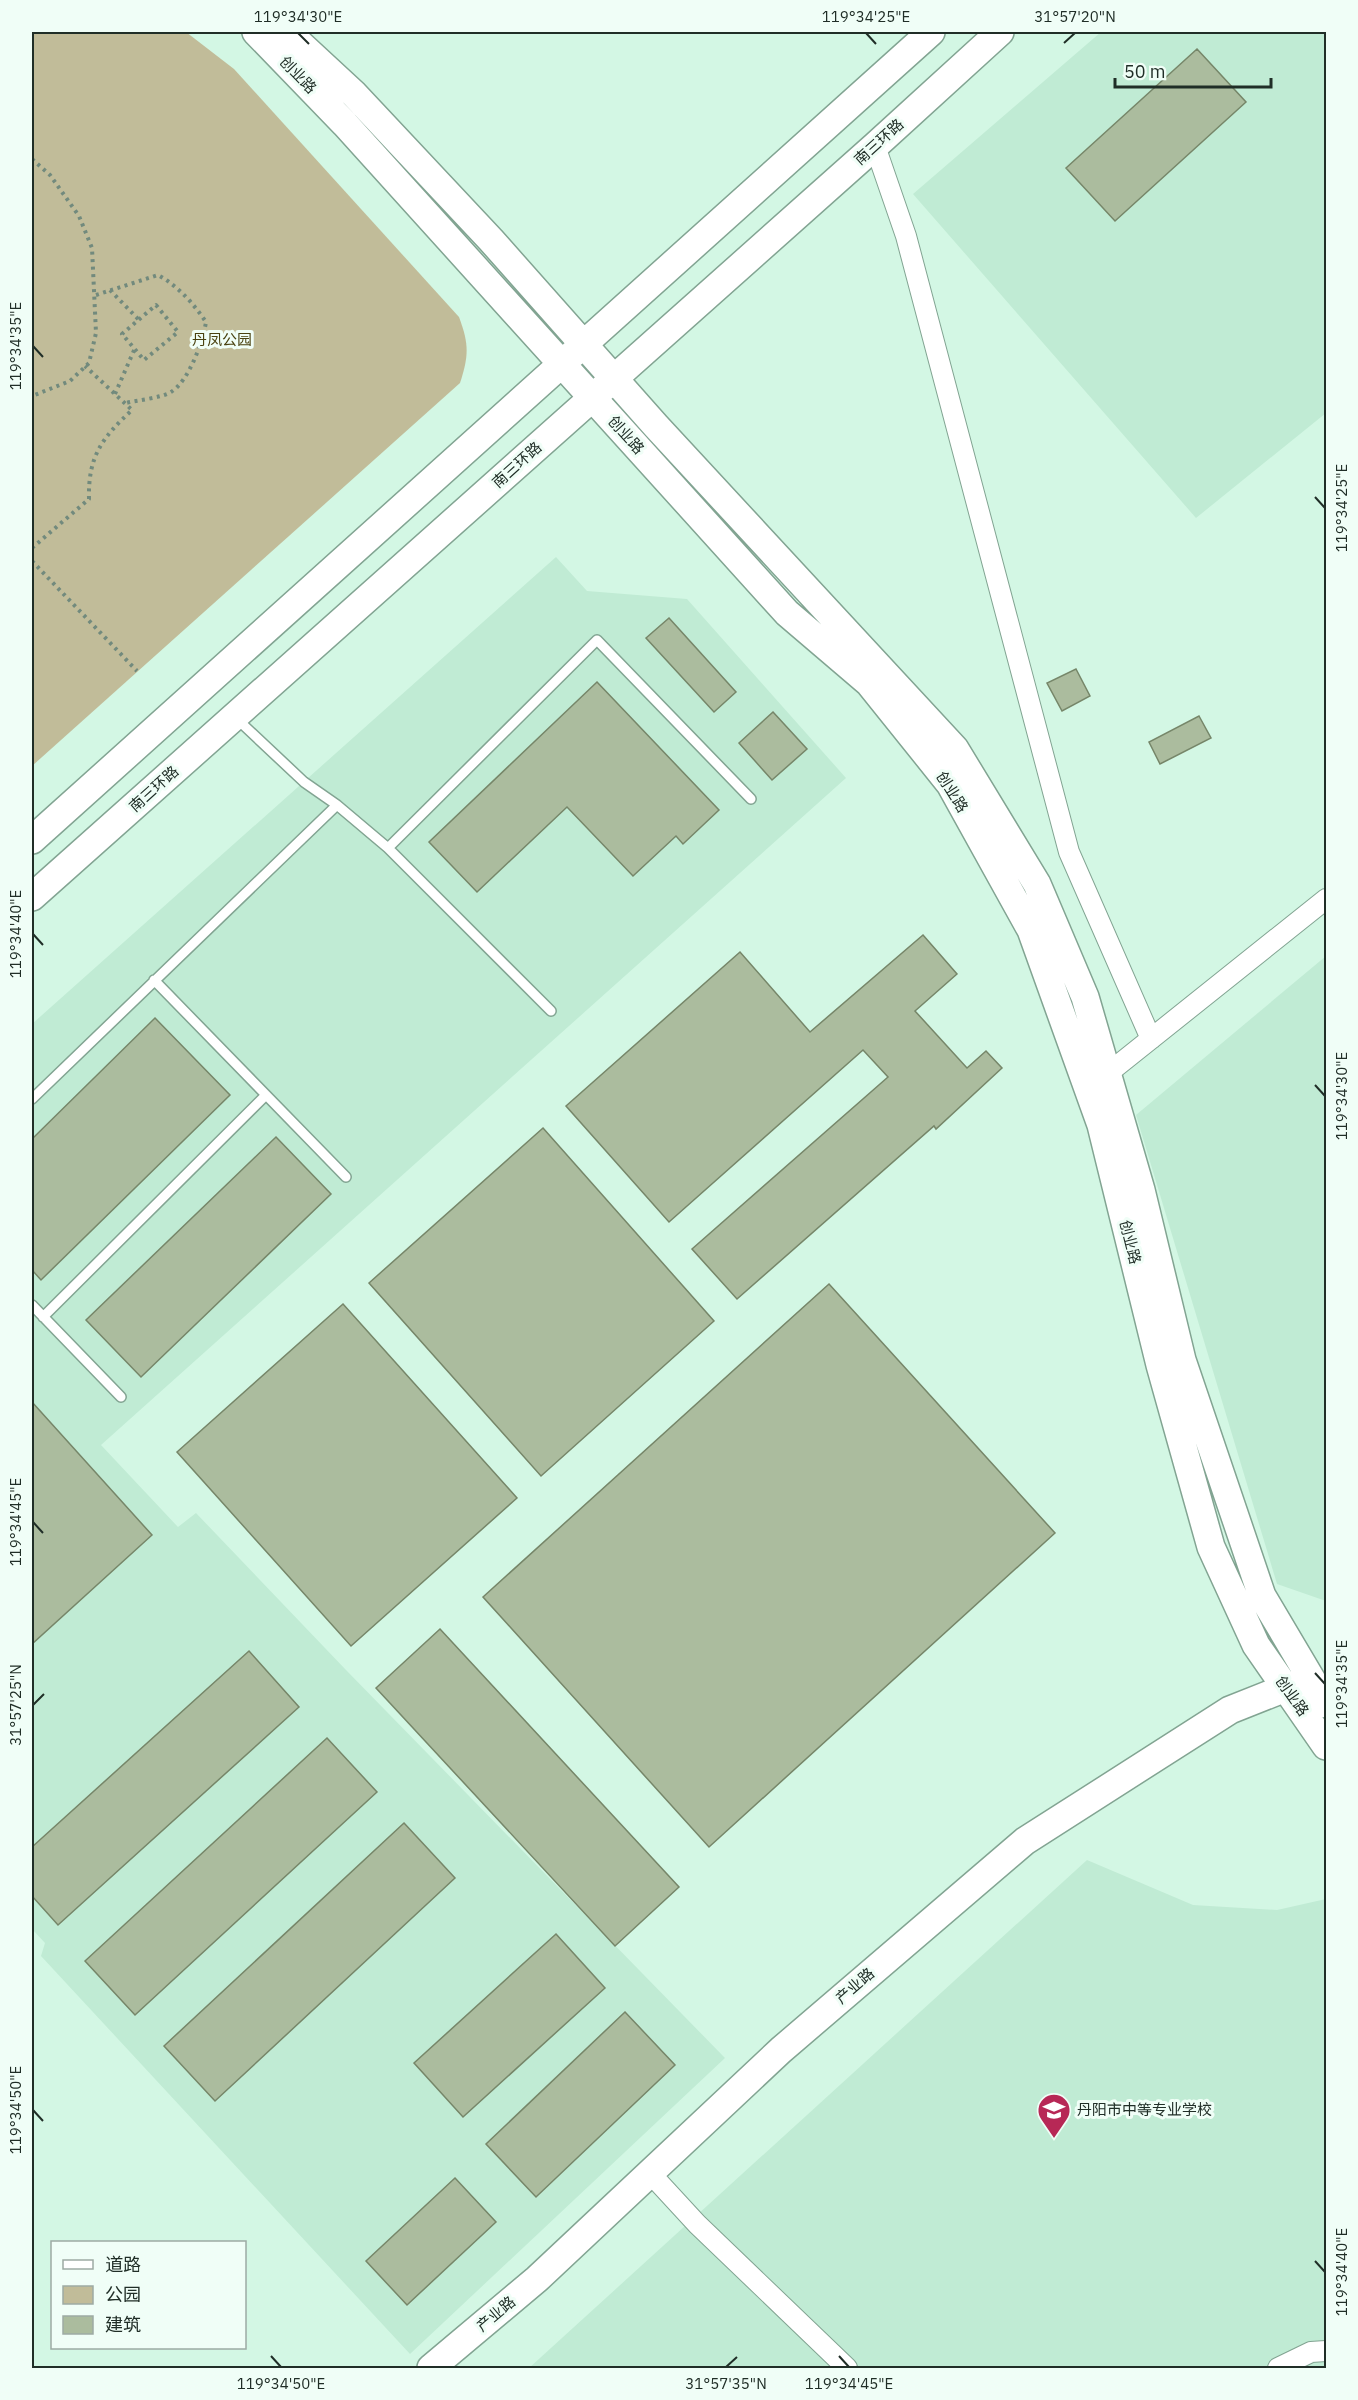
<svg xmlns="http://www.w3.org/2000/svg" width="1358" height="2400" font-family="'IBM Plex Sans','Noto Sans SC',sans-serif">
  <style>
    .built { fill: #c0ebd4 }
    .green { fill: #c1bc99 }
    .building { fill: #abbc9e; stroke: #768669; stroke-width: 1.5 }
    .lines { fill: none; stroke-linecap: round; stroke-linejoin: round }
    .lane-casing { stroke: #82a492; stroke-width: 12 }
    .street-casing { stroke: #82a492; stroke-width: 22 }
    .secondary-casing { stroke: #82a492; stroke-width: 30 }
    .path { stroke: #728a7d; stroke-width: 4; stroke-dasharray: 3 4.5; stroke-linecap: butt }
    .lane { stroke: #fff; stroke-width: 9 }
    .street { stroke: #fff; stroke-width: 20 }
    .secondary { stroke: #fff; stroke-width: 27 }
    .ticks { fill: none; stroke: #202e27; stroke-width: 2 }
    .labels { text-anchor: middle; stroke-width: 6; stroke-linejoin: round; paint-order: stroke }
    .street-label { font-size: 15px; fill: #202e27; stroke: #f0fef7 }
    .park-label { font-size: 15px; fill: #4a4211; stroke: #f0fef7 }
    .poi-label { font-size: 15px; fill: #202e27; stroke: #f0fef7; text-anchor: start }
    .neatline { fill: none; stroke: #202e27; stroke-width: 2 }
    .ticks-label { font-size: 15px; text-anchor: middle; fill: #202e27 }
  </style>
  <rect width="100%" height="100%" fill="#d3f7e4"/>
  <path class="built" d="M1101,32H1326V413L1196,518L913,194Z
    M556,557L587,591L687,599L846,778L101,1445L178,1527L196,1513L346,1670L725,2058L410,2354L41,1956L45,1943L32,1929V1024Z
    M1326,956V1601L1277,1584L1136,1115Z
    M1087,1860L1193,1905L1277,1910L1326,1899V2368H529Z"/>
  <path class="green" d="M32,32H186L234,69L459,317C469,344 469,355 460,383L32,766Z"/>
  <path class="building" d="M1197,49L1246,102L1115,221L1066,168Z
    M669,618L736,692L714,712L646,638Z
    M1076,669L1090,696L1062,711L1047,683Z
    M597,682L719,810L683,844L676,836L633,876L567,807L477,892L429,842Z
    M773,712L807,749L772,780L739,743Z
    M1199,716L1211,738L1160,764L1149,742Z
    M923,935L957,974L915,1011L967,1068L986,1051L1002,1068L936,1129L934,1126L737,1299L692,1249L888,1077L863,1050L669,1222L566,1106L740,952L810,1032Z
    M155,1018L230,1095L41,1280L32,1270V1139Z
    M543,1128L714,1321L541,1476L369,1283Z
    M276,1137L331,1194L141,1377L86,1320Z
    M829,1284L1055,1533L709,1847L483,1597Z
    M343,1304L517,1498L351,1646L177,1452Z
    M32,1402L152,1535L32,1644Z
    M440,1629L679,1887L615,1946L376,1688Z
    M249,1651L299,1707L58,1925L32,1896V1847Z
    M327,1738L377,1792L135,2015L85,1961Z
    M404,1823L455,1878L215,2101L164,2046Z
    M556,1934L605,1988L463,2117L414,2063Z
    M625,2012L675,2065L536,2197L486,2144Z
    M455,2178L496,2222L407,2305L366,2261Z"/>
  <g class="lines">
    <defs>
      <path id="lane" d="M237,719L304,782L337,805L388,848L551,1011
        M388,848L597,640L751,799
        M154,980L346,1177
        M32,1099L337,805
        M32,1305L121,1397
        M43,1317L266,1095"/>
      <path id="street" d="M875,146L906,236L1069,852L1151,1039
        M1107,1074L1326,899
        M650,2173L697,2224L847,2368
        M1278,2368L1311,2352L1326,2351"/>
      <path id="secondary" d="M256,32L345,124L787,613L869,683L950,784L1031,930L1101,1125L1160,1365L1211,1547L1256,1645L1326,1746
        M287,32L354,94L491,240L656,426L955,749L1037,884L1085,997L1141,1190L1182,1360L1262,1596L1326,1704
        M32,840L931,32
        M32,897L875,146L1000,32
        M431,2368L537,2279L781,2050L1025,1841L1230,1710L1303,1681"/>
    </defs>
    <use href="#lane" class="lane-casing"/>
    <use href="#street" class="street-casing"/>
    <use href="#secondary" class="secondary-casing"/>
    <path class="path" d="M32,159L50,175L79,216L92,248L96,333L89,363L70,381L32,396
      M110,290L139,320
      M96,295L158,275C178,286 193,303 206,322C203,341 189,381 171,392C161,398 138,400 126,403
      M156,305L178,332L144,360L122,334Z
      M115,394L135,348
      M32,548L89,499C88,456 102,438 132,410L85,366
      M32,561L137,671"/>
    <use href="#lane" class="lane"/>
    <use href="#street" class="street"/>
    <use href="#secondary" class="secondary"/>
  </g>
  <path class="ticks" d="M298,33L309,44M866,33L876,44M1064,43L1075,33M33,346L43,357M1315,497L1325,508M33,934L43,945M1315,1085L1325,1096M33,1522L43,1533M1315,1673L1325,1684M33,1705L44,1694M33,2110L43,2121M1315,2261L1325,2272M271,2356L281,2367M839,2356L849,2367M726,2367L737,2357"/>
  <defs>
    <symbol id="school-pin" viewBox="-11 -11 22 30"><path d="M0 17L-7.5 6A9.5 9.5 0 1 1 7.5 6Z" fill="#b72856" stroke="#f0fef7"/><path d="M0-5L7-2L0 1L-7-2ZM-4 1L0 2.5L4 1V4Q0 6-4 4Z" fill="#fff"/></symbol>
  </defs>
  <g fill-rule="evenodd">
    <use href="#school-pin" x="1035" y="2091" width="38" height="52"/>
  </g>
  <g class="labels">
    <g class="street-label">
      <text transform="translate(298 75) rotate(46)" y="5">创业路</text>
      <text transform="translate(879 142) rotate(-42)" y="5">南三环路</text>
      <text transform="translate(626 435) rotate(48)" y="5">创业路</text>
      <text transform="translate(517 465) rotate(-42)" y="5">南三环路</text>
      <text transform="translate(154 789) rotate(-42)" y="5">南三环路</text>
      <text transform="translate(952 792) rotate(58)" y="5">创业路</text>
      <text transform="translate(1130 1242) rotate(76)" y="5">创业路</text>
      <text transform="translate(1292 1696) rotate(55)" y="5">创业路</text>
      <text transform="translate(855 1986) rotate(-41)" y="5">产业路</text>
      <text transform="translate(496 2314) rotate(-40)" y="5">产业路</text>
    </g>
    <g class="park-label">
      <text x="222" y="345">丹凤公园</text>
    </g>
    <g class="poi-label">
      <text x="1077" y="2115">丹阳市中等专业学校</text>
    </g>
  </g>
  <rect width="1358" height="2400" fill="none" stroke="#f0fef7" stroke-width="66"/>
  <rect x="51" y="2241" width="195" height="108" fill="#f0fef7" stroke="#9daba4" stroke-width="1.5"/>
  <rect x="63" y="2260" width="30" height="9" fill="#ffffff" stroke="#9daba4" stroke-width="1.5"/>
  <text x="105" y="2271" font-size="18" fill="#202e27">道路</text>
  <rect x="63" y="2286" width="30" height="18" fill="#c1bc99" stroke="#9daba4" stroke-width="1.5"/>
  <text x="105" y="2301" font-size="18" fill="#202e27">公园</text>
  <rect x="63" y="2316" width="30" height="18" fill="#abbc9e" stroke="#9daba4" stroke-width="1.5"/>
  <text x="105" y="2331" font-size="18" fill="#202e27">建筑</text>
  <path d="M1115 78v9h156v-9" fill="none" stroke="#202e27" stroke-width="3"/>
  <text x="1124" y="78" font-size="18" fill="#202e27" stroke="#f0fef7" stroke-width="4.5" paint-order="stroke">50 m</text>
  <rect x="33" y="33" width="1292" height="2334" class="neatline"/>
  <g class="ticks-label">
    <text x="298" y="22">119°34'30"E</text>
    <text x="866" y="22">119°34'25"E</text>
    <text x="1075" y="22">31°57'20"N</text>
    <text transform="translate(16 346) rotate(-90)" y="5">119°34'35"E</text>
    <text transform="translate(1342 508) rotate(-90)" y="5">119°34'25"E</text>
    <text transform="translate(16 934) rotate(-90)" y="5">119°34'40"E</text>
    <text transform="translate(1342 1096) rotate(-90)" y="5">119°34'30"E</text>
    <text transform="translate(16 1522) rotate(-90)" y="5">119°34'45"E</text>
    <text transform="translate(1342 1684) rotate(-90)" y="5">119°34'35"E</text>
    <text transform="translate(16 1705) rotate(-90)" y="5">31°57'25"N</text>
    <text transform="translate(16 2110) rotate(-90)" y="5">119°34'50"E</text>
    <text transform="translate(1342 2272) rotate(-90)" y="5">119°34'40"E</text>
    <text x="281" y="2389">119°34'50"E</text>
    <text x="726" y="2389">31°57'35"N</text>
    <text x="849" y="2389">119°34'45"E</text>
  </g>
</svg>
